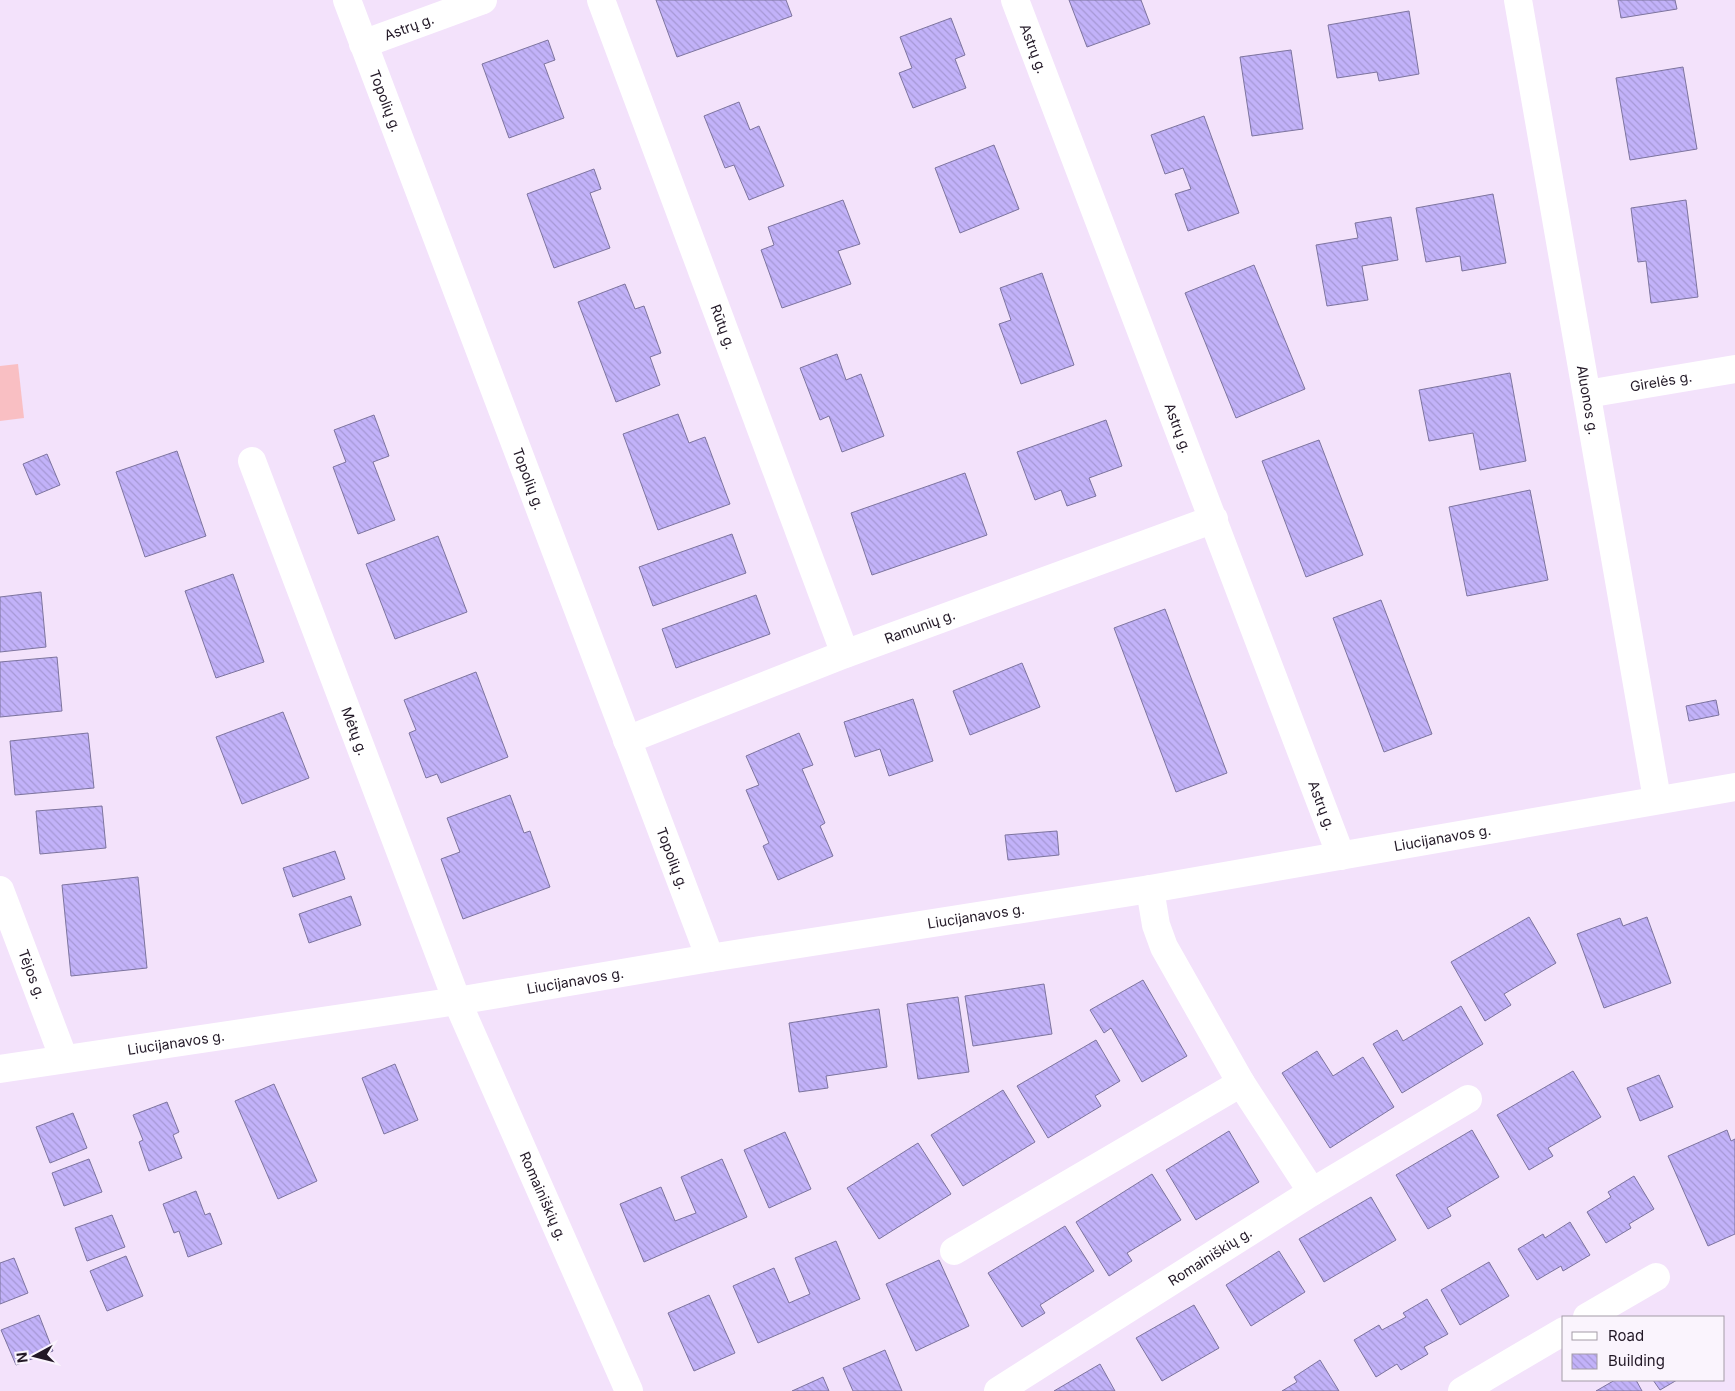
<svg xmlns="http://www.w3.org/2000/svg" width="1735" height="1391" font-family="Inter,sans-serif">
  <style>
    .pitch { fill: #f9bfc3 }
    .building { fill: url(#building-back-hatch); stroke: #7d749e }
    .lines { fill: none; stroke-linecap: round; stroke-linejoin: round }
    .minor { stroke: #fff; stroke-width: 28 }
    .labels { text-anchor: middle; stroke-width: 5; stroke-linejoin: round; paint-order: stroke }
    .street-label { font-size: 14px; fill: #221826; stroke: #faf4fd }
  </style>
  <defs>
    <pattern id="building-back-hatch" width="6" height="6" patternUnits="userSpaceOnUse" patternTransform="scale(1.25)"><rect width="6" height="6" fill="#c2b2f9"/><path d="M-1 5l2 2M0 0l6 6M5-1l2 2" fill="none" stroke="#a698d5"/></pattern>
  </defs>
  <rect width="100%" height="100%" fill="#f3e2fb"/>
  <path class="pitch" d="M18,364L24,418L0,421V366Z"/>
  <path class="building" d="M656,0H786L792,16L677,57Z
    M1069,0H1141L1150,24L1087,47Z
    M1618,0H1675L1677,9L1621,18Z
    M1409,11L1419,74L1379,81L1377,72L1337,78L1328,25Z
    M951,18L965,55L955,59L966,88L913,108L899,73L912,68L900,37Z
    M548,40L555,60L544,64L564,118L509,138L482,64Z
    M1291,50L1303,129L1252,136L1240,57Z
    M1683,67L1697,149L1630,160L1616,78Z
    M739,102L750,130L759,126L784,186L749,200L734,165L725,168L704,116Z
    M1204,116L1239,213L1188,231L1175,194L1191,189L1183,168L1165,174L1151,135Z
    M994,145L1019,209L960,233L935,168Z
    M594,169L601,189L590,193L610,248L554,268L527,194Z
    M1493,194L1506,263L1462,271L1460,256L1426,262L1416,208Z
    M843,200L860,244L838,251L851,284L782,308L761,250L774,245L768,227Z
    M1686,200L1698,297L1651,303L1646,261L1638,262L1631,208Z
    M1391,217L1398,260L1362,266L1368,300L1327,306L1316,245L1358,238L1355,223Z
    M1254,265L1305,389L1236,418L1185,293Z
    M1042,273L1074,365L1021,384L999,324L1011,320L1000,288Z
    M625,284L635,309L644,306L661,353L650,357L660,385L616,402L578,302Z
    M837,354L846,380L861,374L884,436L842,452L829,416L820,420L800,368Z
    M1510,373L1526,461L1480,470L1473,433L1429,441L1419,390Z
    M678,414L689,443L705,437L730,504L658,530L623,434Z
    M374,415L389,456L373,462L395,520L358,534L333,467L346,462L334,430Z
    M1106,420L1122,466L1089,478L1096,496L1067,506L1061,490L1035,500L1017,452Z
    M1319,440L1363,555L1306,577L1262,461Z
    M177,451L206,536L145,557L116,472Z
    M47,454L60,485L36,495L23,464Z
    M965,473L987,535L872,575L851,513Z
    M1530,490L1548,580L1467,596L1449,507Z
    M732,534L746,573L653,606L639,567Z
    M438,536L467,612L395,639L366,564Z
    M233,574L264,662L216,678L185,591Z
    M41,592L46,647L0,652V597Z
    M756,595L770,634L676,668L662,629Z
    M1381,600L1432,734L1384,752L1333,618Z
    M1165,609L1227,773L1176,792L1114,628Z
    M57,657L62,711L0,717V662Z
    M1022,663L1040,707L970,735L953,691Z
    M476,672L508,757L441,783L437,774L426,778L409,733L416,730L404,700Z
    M913,699L933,761L889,776L880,749L855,757L844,722Z
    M1716,700L1719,715L1689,721L1686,706Z
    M283,712L309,778L242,804L216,737Z
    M88,733L94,788L15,795L10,741Z
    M799,733L813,765L802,769L825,823L820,826L833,856L778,880L763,846L769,843L746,790L759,785L746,756Z
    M510,795L524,833L530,831L550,887L463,919L441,859L460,852L447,818Z
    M102,806L106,848L40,854L36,811Z
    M1057,831L1059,855L1008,860L1005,835Z
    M335,851L345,879L293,897L283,868Z
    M138,877L147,968L71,976L62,885Z
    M351,896L361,925L309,943L299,914Z
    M1529,917L1556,963L1504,994L1511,1005L1485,1021L1451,962Z
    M1647,917L1671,983L1604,1008L1577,934L1620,918L1623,926Z
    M1143,980L1187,1056L1142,1082L1111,1028L1104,1033L1090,1010Z
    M1044,984L1052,1034L973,1046L965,996Z
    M958,997L969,1072L918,1079L907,1004Z
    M1461,1006L1483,1044L1402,1093L1373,1044L1397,1030L1403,1041Z
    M879,1009L887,1067L826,1076L828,1088L799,1092L789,1023Z
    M1096,1040L1120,1081L1095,1096L1101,1106L1048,1138L1017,1086Z
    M1317,1051L1333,1076L1363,1057L1394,1107L1330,1148L1282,1073Z
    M395,1064L418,1120L384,1134L362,1078Z
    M1573,1071L1601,1117L1548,1148L1553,1156L1529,1170L1497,1115Z
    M1659,1075L1673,1107L1640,1121L1627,1088Z
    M274,1084L317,1181L278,1199L235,1101Z
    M1003,1090L1035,1142L963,1186L931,1135Z
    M167,1102L179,1132L173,1135L182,1158L149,1171L139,1142L143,1140L133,1115Z
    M73,1113L87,1148L50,1163L36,1127Z
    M1472,1130L1499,1177L1447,1208L1451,1216L1428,1229L1396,1175Z
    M1727,1130L1731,1141L1735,1139V1234L1708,1246L1668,1156Z
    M1229,1131L1259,1182L1196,1220L1166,1170Z
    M785,1132L811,1189L769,1208L744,1150Z
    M918,1143L951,1194L879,1239L847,1188Z
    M89,1159L102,1192L64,1206L52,1173Z
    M722,1159L747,1217L644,1262L620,1204L661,1187L675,1221L696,1213L681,1177Z
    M1152,1174L1181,1220L1127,1253L1132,1261L1109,1276L1076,1222Z
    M1634,1176L1654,1209L1629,1224L1631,1228L1606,1243L1587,1212L1611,1197L1608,1192Z
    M196,1191L205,1215L210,1213L222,1244L188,1257L179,1231L174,1233L163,1204Z
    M1371,1197L1396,1240L1324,1282L1299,1239Z
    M112,1215L125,1247L87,1261L75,1228Z
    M1570,1222L1590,1255L1563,1271L1561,1266L1537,1280L1518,1249L1543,1234L1545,1238Z
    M1065,1226L1094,1271L1040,1305L1045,1313L1022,1327L988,1273Z
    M836,1241L860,1299L758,1343L733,1286L774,1268L789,1303L810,1294L795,1258Z
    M1279,1251L1305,1292L1251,1326L1226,1285Z
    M126,1256L143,1296L107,1311L90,1271Z
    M14,1258L28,1293L0,1304V1263Z
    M939,1260L969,1326L916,1351L886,1284Z
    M1489,1262L1509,1296L1460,1325L1441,1290Z
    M709,1295L735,1353L694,1371L668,1313Z
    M1427,1299L1448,1334L1424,1347L1428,1354L1401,1370L1397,1364L1376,1377L1354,1340L1379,1325L1382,1330L1406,1317L1403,1313Z
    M1194,1305L1219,1348L1162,1381L1136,1338Z
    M39,1315L53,1351L16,1365L1,1330Z
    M885,1350L902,1391H853L843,1368Z
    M1320,1360L1339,1391H1282L1297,1382L1294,1377Z
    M1100,1364L1115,1391H1054Z
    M823,1377L829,1391H792Z
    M1615,1380H1636L1642,1391H1596Z
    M1653,1380H1677L1660,1390Z"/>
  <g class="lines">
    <g class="minor">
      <path id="s1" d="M347,0L710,958"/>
      <path id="s2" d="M601,0L845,654"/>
      <path id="s3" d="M1015,0L1341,856"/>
      <path id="s4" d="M1518,0L1657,799"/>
      <path id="s5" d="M363,44L483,0"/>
      <path id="s6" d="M1587,394L1735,369"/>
      <path id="s7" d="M252,461L457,1001L629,1391"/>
      <path id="s8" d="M627,740L845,654L1214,519"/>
      <path id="s9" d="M0,890L64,1059"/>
      <path id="s10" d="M0,1069L457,1001L710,958L1150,889L1735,787"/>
      <path d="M1241,1083L1312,1192"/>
      <path d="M954,1251L1241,1083L1164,947L1156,925L1150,889"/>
      <path d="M1587,1317L1656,1277"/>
      <path id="s11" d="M998,1391L1312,1192L1468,1099"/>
      <path d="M1462,1391L1564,1331"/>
    </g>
  </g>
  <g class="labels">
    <g class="street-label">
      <text dy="5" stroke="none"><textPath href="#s5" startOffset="49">Astrų g.</textPath></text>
      <text dy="5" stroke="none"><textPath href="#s3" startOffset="52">Astrų g.</textPath></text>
      <text dy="5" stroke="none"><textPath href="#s1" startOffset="108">Topolių g.</textPath></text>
      <text dy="5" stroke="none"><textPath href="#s2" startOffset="349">Rūtų g.</textPath></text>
      <text dy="5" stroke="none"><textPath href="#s6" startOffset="75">Girelės g.</textPath></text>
      <text dy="5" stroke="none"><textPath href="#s4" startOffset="406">Aluonos g.</textPath></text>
      <text dy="5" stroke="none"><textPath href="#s3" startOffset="458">Astrų g.</textPath></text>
      <text dy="5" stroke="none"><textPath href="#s1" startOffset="512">Topolių g.</textPath></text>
      <text dy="5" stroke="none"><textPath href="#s8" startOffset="314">Ramunių g.</textPath></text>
      <text dy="5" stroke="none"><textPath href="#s7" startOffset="289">Mėtų g.</textPath></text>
      <text dy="5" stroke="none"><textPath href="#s3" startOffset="862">Astrų g.</textPath></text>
      <text dy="5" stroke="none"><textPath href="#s10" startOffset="1461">Liucijanavos g.</textPath></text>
      <text dy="5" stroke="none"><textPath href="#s1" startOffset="918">Topolių g.</textPath></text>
      <text dy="5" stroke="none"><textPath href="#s10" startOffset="988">Liucijanavos g.</textPath></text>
      <text dy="5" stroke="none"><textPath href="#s9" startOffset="90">Tėjos g.</textPath></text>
      <text dy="5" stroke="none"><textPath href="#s10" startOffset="582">Liucijanavos g.</textPath></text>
      <text dy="5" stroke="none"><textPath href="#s10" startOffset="178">Liucijanavos g.</textPath></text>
      <text dy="5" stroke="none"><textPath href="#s7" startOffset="791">Romainiškių g.</textPath></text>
      <text dy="5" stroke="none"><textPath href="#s11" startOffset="251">Romainiškių g.</textPath></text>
    </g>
  </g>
  <rect x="1562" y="1316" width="162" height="65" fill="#faf4fd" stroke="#a49ca7"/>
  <rect x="1572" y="1332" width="25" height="8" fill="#ffffff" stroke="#a49ca7"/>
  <text x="1608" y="1341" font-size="15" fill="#221826">Road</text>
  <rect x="1572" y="1354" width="25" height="15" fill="url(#building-back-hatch)" stroke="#a49ca7"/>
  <text x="1608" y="1366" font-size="15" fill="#221826">Building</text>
  <g transform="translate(35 1356) rotate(263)" stroke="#faf4fd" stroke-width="4" paint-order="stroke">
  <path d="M0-4L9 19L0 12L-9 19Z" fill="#221826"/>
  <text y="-8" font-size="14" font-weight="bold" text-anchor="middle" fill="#221826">N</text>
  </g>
</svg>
